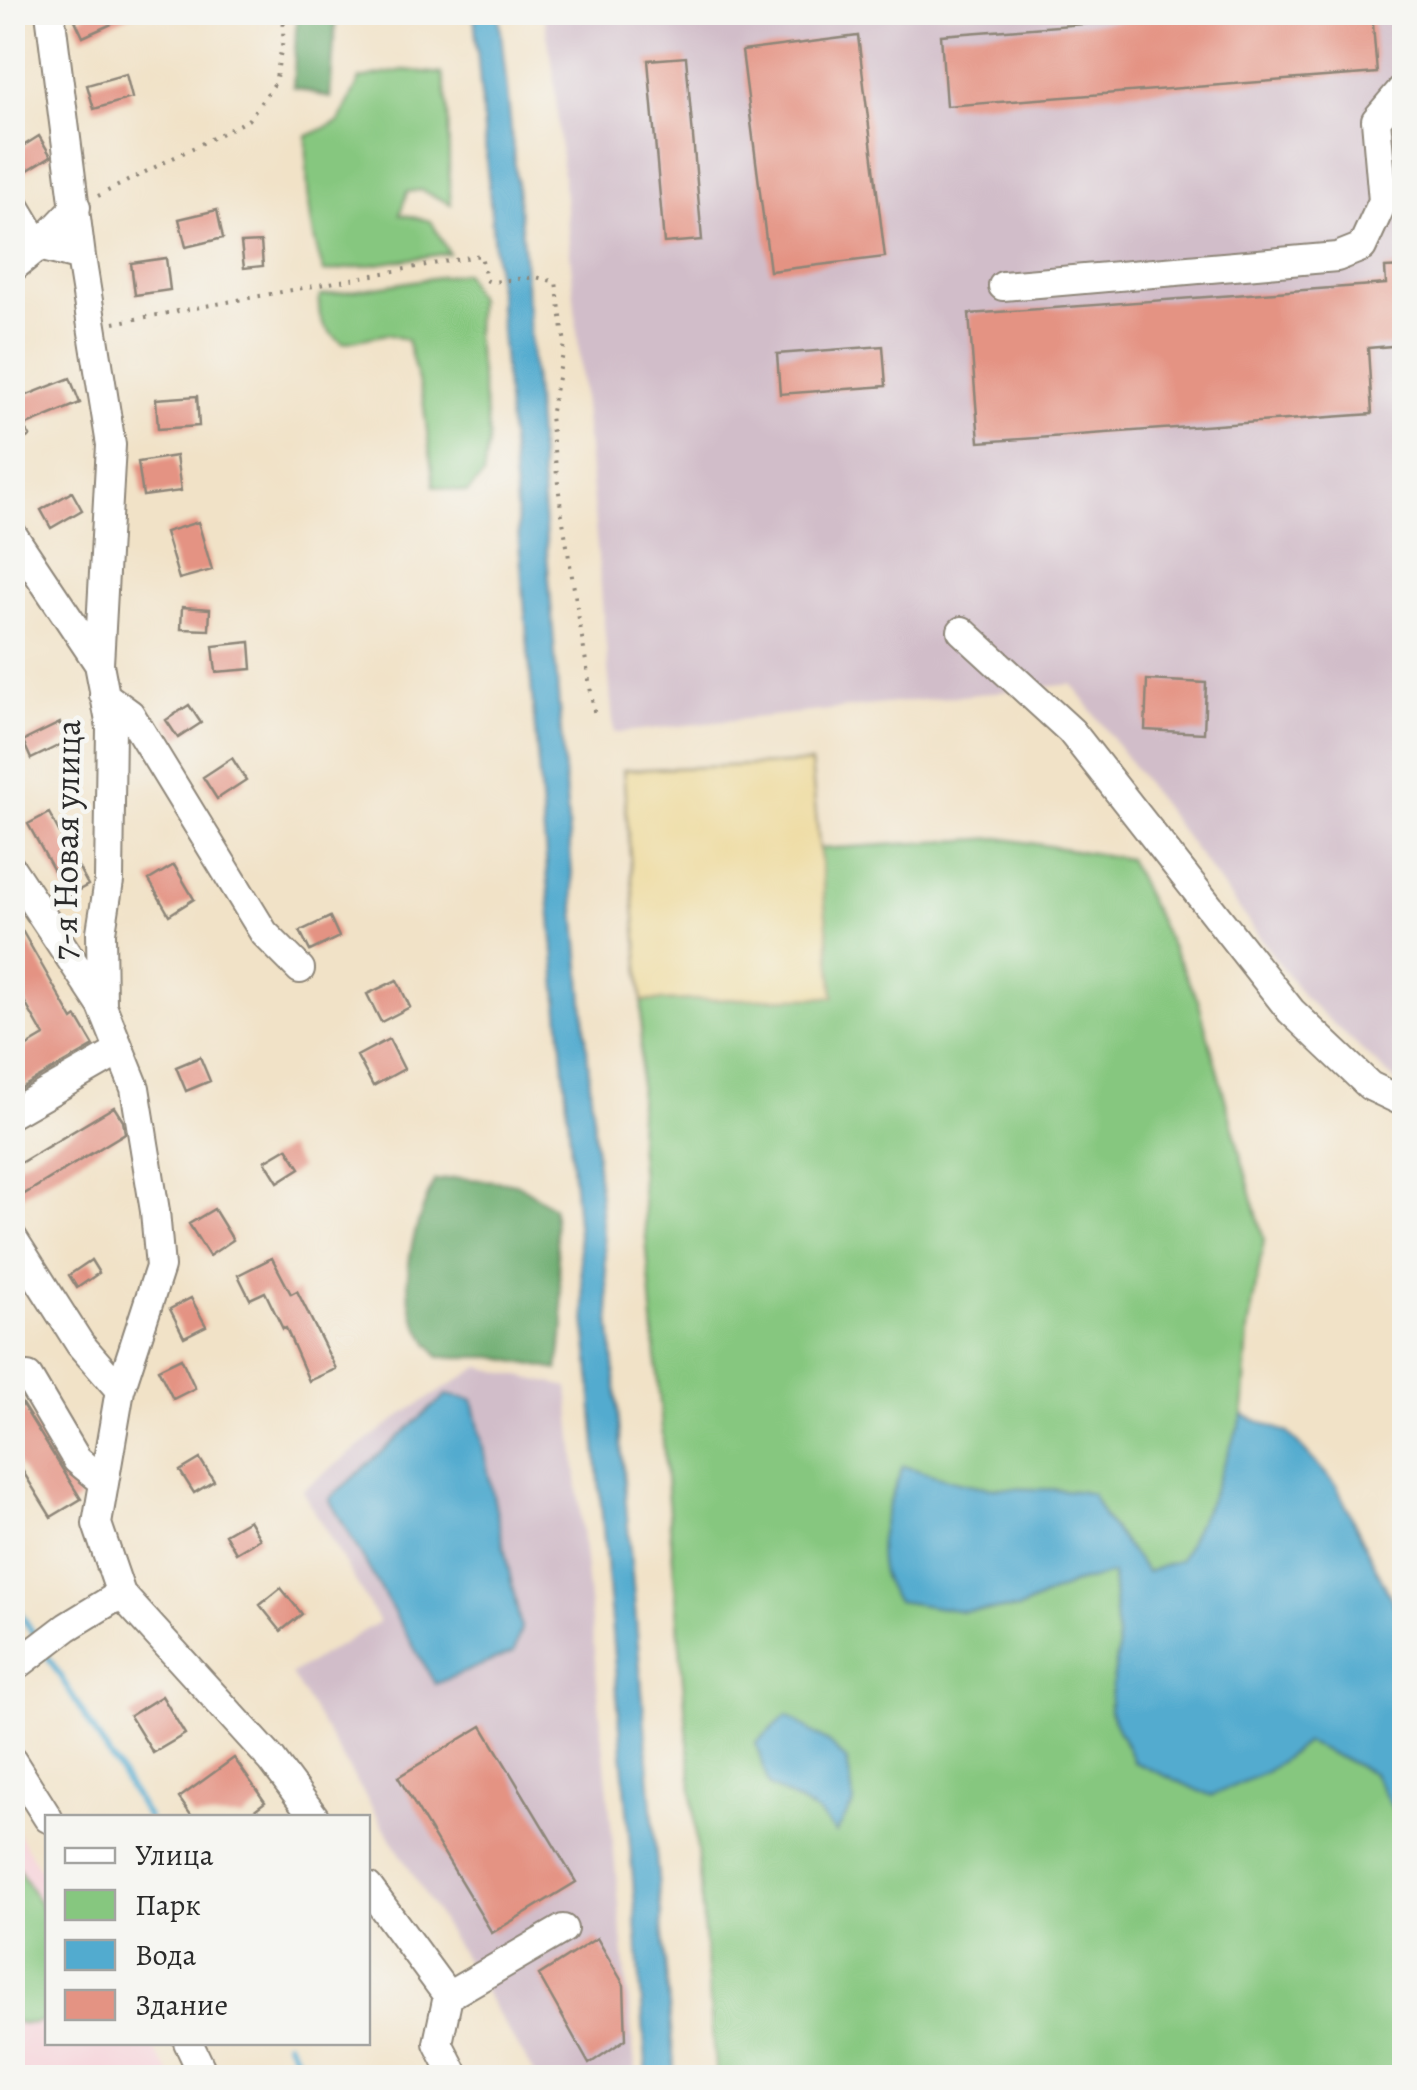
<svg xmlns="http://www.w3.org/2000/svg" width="1417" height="2090" font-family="Alegreya,serif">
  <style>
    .built { fill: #f6cfd7 }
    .industrial { fill: #d1bdc9 }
    .green { fill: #86c77f; stroke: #587955; stroke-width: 2.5; fill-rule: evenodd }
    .forest { fill: #6cac6e; stroke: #4c6c4c; stroke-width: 2.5 }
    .sand { fill: #eeda9e; stroke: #8c8264; stroke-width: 2.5 }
    .water { fill: #52abcf; stroke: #3e6b7d; stroke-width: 2.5 }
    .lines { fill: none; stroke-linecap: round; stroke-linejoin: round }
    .stream { stroke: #52abcf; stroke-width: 6 }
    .building { fill: #e49383 }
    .minor-casing { stroke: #8e8679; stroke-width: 32 }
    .path { stroke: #8e8679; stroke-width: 4; stroke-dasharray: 2.5 8; stroke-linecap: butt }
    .minor { stroke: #fff; stroke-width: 28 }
    .labels { text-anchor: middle; stroke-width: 9; stroke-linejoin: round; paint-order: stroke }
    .street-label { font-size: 35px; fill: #2b2b2b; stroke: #f6f6f2 }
  </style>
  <rect width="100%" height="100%" fill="#f6f6f2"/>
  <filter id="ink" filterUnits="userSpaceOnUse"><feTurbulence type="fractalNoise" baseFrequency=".01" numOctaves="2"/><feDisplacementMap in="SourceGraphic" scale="20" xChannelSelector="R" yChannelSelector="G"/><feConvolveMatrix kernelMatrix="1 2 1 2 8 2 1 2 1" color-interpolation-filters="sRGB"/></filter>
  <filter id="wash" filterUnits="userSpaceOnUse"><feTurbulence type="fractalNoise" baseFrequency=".0048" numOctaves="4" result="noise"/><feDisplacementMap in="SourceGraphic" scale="40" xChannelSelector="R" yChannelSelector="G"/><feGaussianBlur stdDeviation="2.25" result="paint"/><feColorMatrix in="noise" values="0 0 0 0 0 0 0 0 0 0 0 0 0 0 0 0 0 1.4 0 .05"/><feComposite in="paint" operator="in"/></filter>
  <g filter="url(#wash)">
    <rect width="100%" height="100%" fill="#f1e2c7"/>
    <path class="built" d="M12,1824L47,1880L48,2042L150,2043L172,2077H13Z"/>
    <path class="industrial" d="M543,13H1404V1089L1304,997L1072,684L614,733L553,68Z
      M480,1367L568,1387L636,2077H536L291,1674L379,1622L302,1490L406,1412Z"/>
    <path class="green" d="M404,70L442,74C453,115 446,161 451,204L421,190L407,192L400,214L431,221L449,253L324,272C308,229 306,181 307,136L339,122L360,79Z
      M464,273L477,299L475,334L489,437L483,476L467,493L434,486L423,399L407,340L387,334L343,343C324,330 316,319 320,296Z
      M999,838L1128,859L1198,1000L1264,1240L1248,1330L1243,1416L1211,1497L1181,1560L1148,1573L1105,1519L1092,1494C1060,1487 1030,1490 997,1488C965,1486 934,1475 904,1466L962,1611L1019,1609L1071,1584L1112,1574L1118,1650L1109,1710L1134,1762L1165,1774L1266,1772L1306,1742L1373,1773L1404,1829V2077H716L638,1142L642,1001L833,997L820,849ZM787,1716L836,1832L817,1812L769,1786L756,1743Z
      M12,1858L47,1916V2019C37,2024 24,2025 13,2021Z"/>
    <path class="forest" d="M297,12L336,13L330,98L293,87Z
      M459,1178L516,1183L553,1207L564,1326L558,1370L494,1357H439C432,1347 424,1336 418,1325C395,1281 416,1223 434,1181Z"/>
    <path class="sand" d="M811,763L834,997L642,1001L623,770Z"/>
    <path class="water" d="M474,13H499L523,245L571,862L675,2077H647L633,1879Z
      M446,1395L473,1400L521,1628L514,1652L435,1684L329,1499Z
      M1243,1415L1288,1433L1336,1485L1403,1623L1404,1829L1373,1773L1306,1742L1266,1772L1211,1796L1134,1762L1109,1710L1118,1650L1112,1574L1071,1584L1019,1609L962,1611L897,1601C862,1558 887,1510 903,1466C934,1475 965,1486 997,1488C1030,1490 1060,1487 1092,1494L1105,1519L1147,1572L1180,1560L1211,1497Z
      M787,1715L829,1743L847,1761L854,1803L836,1833L817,1812L769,1786L756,1743Z"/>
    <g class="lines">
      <path class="stream" d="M12,1600L38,1641
        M45,1652L148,1818
        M287,2042L309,2078"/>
    </g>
    <g id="blocks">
      <path class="building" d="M91,12H138L83,37L75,20Z
        M1242,12H1372L1377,73L946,106L941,35Z
        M858,36L885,257L770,271L742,51Z
        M686,57L702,240L664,243L648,60Z
        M126,74L132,98L94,109L87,85Z
        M39,136L51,156L23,173L12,153Z
        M217,210L223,238L186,247L179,219Z
        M261,242L263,266L244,268L241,243Z
        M166,258L170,290L135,295L131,263Z
        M1404,267V345L1368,348L1372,414L979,442L969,314L1386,284L1385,268Z
        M883,346L886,386L780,394L777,354Z
        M70,378L80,403L24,426L30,436L12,446V401Z
        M197,396L199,426L158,429L156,399Z
        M176,456L181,491L143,496L138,462Z
        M72,492L82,510L51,528L41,510Z
        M198,522L212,570L179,579L165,532Z
        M182,607L210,609L209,630L181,629Z
        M250,642L252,669L216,672L213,646Z
        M1147,680L1206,683L1204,733L1145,730Z
        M189,705L201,723L178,738L166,720Z
        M60,723L68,741L31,759L23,741Z
        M232,758L246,780L217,799L203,777Z
        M49,813L88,885L68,896L28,824Z
        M174,865L194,899L169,915L149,880Z
        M12,913L73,1020L77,1017L94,1046L12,1093V1055L44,1036L12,980Z
        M330,917L339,937L310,951L300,931Z
        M397,980L410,1007L381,1022L367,994Z
        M389,1039L404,1069L373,1086L357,1056Z
        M200,1057L210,1081L186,1091L176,1067Z
        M114,1107L123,1121L125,1133L21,1196L12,1183V1168Z
        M287,1148L300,1168L278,1182L265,1161Z
        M214,1209L233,1240L209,1256L189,1224Z
        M272,1258L291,1294L297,1291L336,1369L309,1381L286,1328L283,1329L265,1292L250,1299L238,1275Z
        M91,1260L99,1273L77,1288L69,1275Z
        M191,1298L206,1326L184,1337L170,1309Z
        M181,1358L195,1388L173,1399L158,1369Z
        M12,1388L81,1499L51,1517L12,1454Z
        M200,1459L214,1481L194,1493L180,1471Z
        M249,1520L260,1539L236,1553L225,1534Z
        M281,1588L302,1614L281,1631L260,1605Z
        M162,1696L185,1734L153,1753L130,1716Z
        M482,1726L576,1882L492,1933L398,1777Z
        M234,1758L265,1802L244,1818H193L179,1798Z
        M597,1938L624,1985L626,2039L589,2064L539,1975Z"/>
    </g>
  </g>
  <g filter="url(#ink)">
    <use href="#blocks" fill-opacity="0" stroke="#8e8679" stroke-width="2.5"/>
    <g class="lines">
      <defs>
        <path id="minor" d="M50,12L81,257L111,445L99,664L111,727L109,881L101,932L102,1006L135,1088L155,1211L160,1267L120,1390L97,1524L121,1594L272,1760L315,1818
          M12,201L39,246L81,257
          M12,268L39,246L76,207
          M1003,286L1337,257L1362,247L1383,201L1376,120L1404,87
          M12,534L99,664
          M962,631L1071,731L1291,1011L1370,1086L1404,1102
          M104,695L130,714L264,933L300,969
          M12,870L102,1006
          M12,1113L120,1051
          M12,1237L80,1344L120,1390
          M28,1377L77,1460L104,1482
          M12,1669L67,1627L121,1594
          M12,1761L48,1818
          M368,1887L448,1996L563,1929
          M448,1996L438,2043L456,2078
          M188,2042L205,2078"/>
      </defs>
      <use href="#minor" class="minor-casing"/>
      <path class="path" d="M98,196L248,120L275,83L283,40L284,12
        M114,323L481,255L486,280L491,282L536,277L556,282L565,344L550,416L561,509L595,717"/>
      <use href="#minor" class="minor"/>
    </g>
  </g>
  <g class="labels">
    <g class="street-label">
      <text transform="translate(66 840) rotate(-89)" y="12">7-я Новая улица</text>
    </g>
  </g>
  <rect width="1417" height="2090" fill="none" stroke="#f6f6f2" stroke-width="50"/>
  <rect x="45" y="1815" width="325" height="230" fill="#f6f6f2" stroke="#a5a5a2" stroke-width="2.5"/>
  <rect x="65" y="1848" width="50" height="15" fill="#ffffff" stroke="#a5a5a2" stroke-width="2.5"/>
  <text x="135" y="1865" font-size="30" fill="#2b2b2b">Улица</text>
  <rect x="65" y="1890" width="50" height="30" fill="#86c77f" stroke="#a5a5a2" stroke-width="2.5"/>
  <text x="135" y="1915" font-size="30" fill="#2b2b2b">Парк</text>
  <rect x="65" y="1940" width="50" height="30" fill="#52abcf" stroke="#a5a5a2" stroke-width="2.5"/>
  <text x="135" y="1965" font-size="30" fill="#2b2b2b">Вода</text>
  <rect x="65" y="1990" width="50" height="30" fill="#e49383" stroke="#a5a5a2" stroke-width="2.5"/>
  <text x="135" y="2015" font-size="30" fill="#2b2b2b">Здание</text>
</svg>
